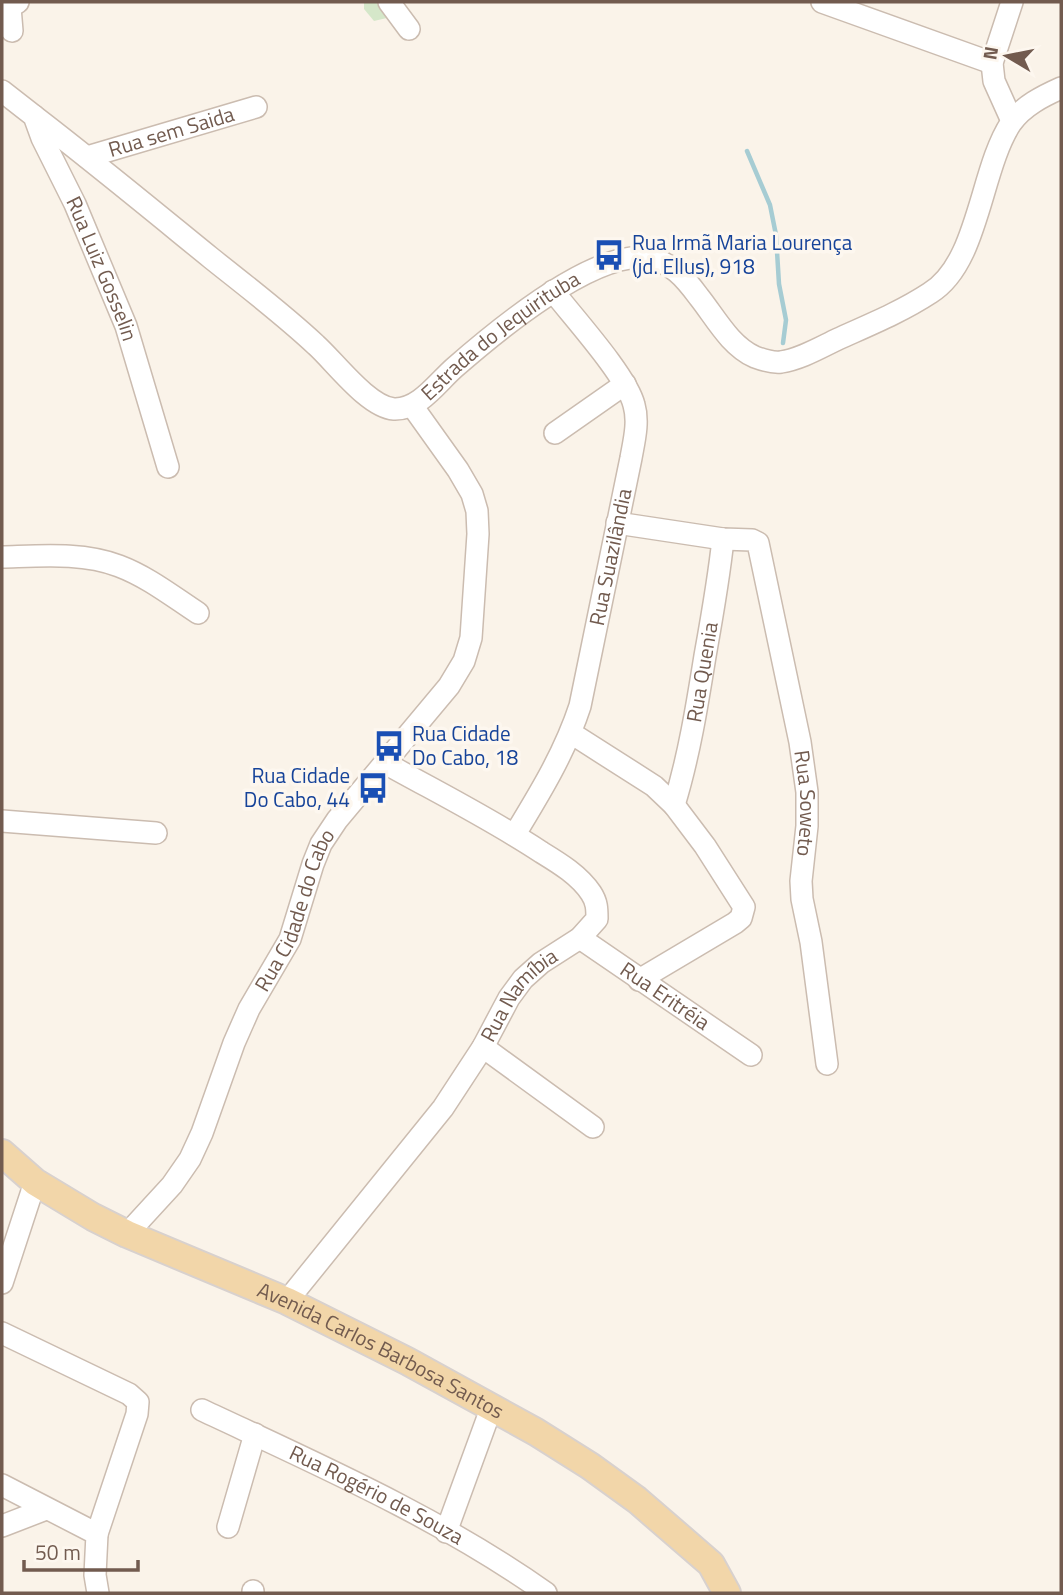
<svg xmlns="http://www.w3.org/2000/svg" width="1063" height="1595" font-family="'Titillium Web',sans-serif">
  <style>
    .green { fill: #d5e7c9 }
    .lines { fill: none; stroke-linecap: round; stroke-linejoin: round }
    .stream { stroke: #a6ccd3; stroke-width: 4.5 }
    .minor-casing { stroke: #cbbcb0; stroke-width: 24 }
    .major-casing { stroke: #d8d1ce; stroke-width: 30 }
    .minor { stroke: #fff; stroke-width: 21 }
    .major { stroke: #f2d6a9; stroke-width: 26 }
    .labels { text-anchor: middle; stroke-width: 7; stroke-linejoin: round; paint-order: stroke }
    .street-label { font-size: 21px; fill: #725b4f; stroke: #fdf7ef }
    .transit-label { font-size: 21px; fill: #164399; stroke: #fdf7ef; text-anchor: start }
  </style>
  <rect width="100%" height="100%" fill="#faf3e9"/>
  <path class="green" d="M364,2H376L391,17L374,21L364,9Z"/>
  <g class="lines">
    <path class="stream" d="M747,151L770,205L776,235L779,284L786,320L783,343"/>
    <defs>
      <g id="minor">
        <path d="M389,2L409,29"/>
        <path d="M822,2L992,63"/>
        <path d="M1012,2L992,63L994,81L1012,121"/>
        <path d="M12,31L10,7L18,2"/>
        <path id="s1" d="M2,91L34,116L42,138L75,204L126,326L168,467"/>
        <path id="s2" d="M34,116C94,162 152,210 211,258C246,286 283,314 316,345C335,362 368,407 394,409C419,410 437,383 454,368C494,333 592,251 646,258C671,261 685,278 699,297C715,317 730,346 755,357C763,360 773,363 781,362C801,359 821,347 838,339C869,325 901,312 930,293C979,263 980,170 1011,123C1023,106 1043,96 1061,88"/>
        <path id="s3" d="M87,157L256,107"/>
        <path d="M555,433L625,384"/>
        <path id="s4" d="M617,523L723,539L752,540L758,543L800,742L807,792V826L801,881L802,899L811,942L827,1064"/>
        <path d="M2,557C40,556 83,552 119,566C148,577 172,596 198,613"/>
        <path d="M571,733L654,786L674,805L705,846L744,907L741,918L735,923L639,980"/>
        <path id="s5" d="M674,805C689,756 697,706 705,656C712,617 719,578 723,539"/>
        <path d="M2,821L156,833"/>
        <path id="s6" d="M515,834C540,793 565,752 580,706L631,458C634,441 639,422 634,405C627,376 573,317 553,291"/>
        <path id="s7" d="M580,938L751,1055"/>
        <path d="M483,1047L593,1127"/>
        <path id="s8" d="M127,1234L172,1185L190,1159L202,1133L234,1043L249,1009L290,939L313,864L321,844L337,820L449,686L464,661L471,638L478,534L477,511L472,494L458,470L413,407"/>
        <path d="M2,1283L35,1182"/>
        <path id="s9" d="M287,1301L443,1108L483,1047L509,998L523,979L541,963L580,938L597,919C597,909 597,902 591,893C579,875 559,863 541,852C491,819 437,792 385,763"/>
        <path d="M2,1333L129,1394L138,1402L137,1414L97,1534"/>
        <path id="s10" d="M202,1410C319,1465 440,1518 546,1593"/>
        <path d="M2,1485L97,1534L95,1575L98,1593"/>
        <path d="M2,1526L46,1509"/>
        <path d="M228,1527L255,1434"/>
        <path d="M446,1532L492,1406"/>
        <path d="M253,1591V1593"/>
      </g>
      <g id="major">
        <path id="s11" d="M2,1153L35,1182L93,1217L127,1234L287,1301L407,1361L536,1432L590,1466L637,1500L711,1564L727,1593"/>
      </g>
    </defs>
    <use href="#minor" class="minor-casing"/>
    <use href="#major" class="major-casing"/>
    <use href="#minor" class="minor"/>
    <use href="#major" class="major"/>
  </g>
  <defs>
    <symbol id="bus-bare" viewBox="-9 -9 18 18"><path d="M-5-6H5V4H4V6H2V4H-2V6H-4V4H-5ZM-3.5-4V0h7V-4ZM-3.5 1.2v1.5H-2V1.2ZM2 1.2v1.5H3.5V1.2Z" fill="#1a4fb4" stroke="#fdf7ef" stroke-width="2.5" paint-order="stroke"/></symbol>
  </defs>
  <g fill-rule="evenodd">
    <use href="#bus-bare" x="587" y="233" width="44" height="44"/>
    <use href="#bus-bare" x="367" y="724" width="44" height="44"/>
    <use href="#bus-bare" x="351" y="766" width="44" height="44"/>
  </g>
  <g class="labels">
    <g class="street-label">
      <text dy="7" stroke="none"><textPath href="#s3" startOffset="88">Rua sem Saida</textPath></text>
      <text dy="7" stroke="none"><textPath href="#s1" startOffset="208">Rua Luiz Gosselin</textPath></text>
      <text dy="7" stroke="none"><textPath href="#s2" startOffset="597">Estrada do Jequirituba</textPath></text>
      <text dy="7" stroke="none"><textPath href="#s6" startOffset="296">Rua Suazilândia</textPath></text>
      <text dy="7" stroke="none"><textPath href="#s5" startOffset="136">Rua Quenia</textPath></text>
      <text dy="7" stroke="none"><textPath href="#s4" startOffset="408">Rua Soweto</textPath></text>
      <text dy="7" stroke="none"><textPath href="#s8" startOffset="369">Rua Cidade do Cabo</textPath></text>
      <text dy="7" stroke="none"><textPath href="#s7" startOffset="103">Rua Eritréia</textPath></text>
      <text dy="7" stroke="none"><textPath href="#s9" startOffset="385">Rua Namíbia</textPath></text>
      <text dy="7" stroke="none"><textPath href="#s11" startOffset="429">Avenida Carlos Barbosa Santos</textPath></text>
      <text dy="7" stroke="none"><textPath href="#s10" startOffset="194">Rua Rogério de Souza</textPath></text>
    </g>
    <g class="transit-label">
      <text x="632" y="250">Rua Irmã Maria Lourença<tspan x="632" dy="24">(jd. Ellus), 918</tspan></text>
      <text x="412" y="741">Rua Cidade<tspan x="412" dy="24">Do Cabo, 18</tspan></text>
      <text x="350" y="783" text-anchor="end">Rua Cidade<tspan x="350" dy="24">Do Cabo, 44</tspan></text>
    </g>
  </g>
  <rect width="1063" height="1595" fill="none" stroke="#725b4f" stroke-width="7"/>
  <g transform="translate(1007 56) rotate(280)" stroke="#fdf7ef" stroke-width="5" paint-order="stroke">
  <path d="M0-5L12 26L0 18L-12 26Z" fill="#725b4f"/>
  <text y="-10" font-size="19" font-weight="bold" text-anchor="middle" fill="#725b4f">N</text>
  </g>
  <path d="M24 1560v10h114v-10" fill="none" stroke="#725b4f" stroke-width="3.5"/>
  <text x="35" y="1560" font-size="21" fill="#725b4f" stroke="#fdf7ef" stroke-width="5" paint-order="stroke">50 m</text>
</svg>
